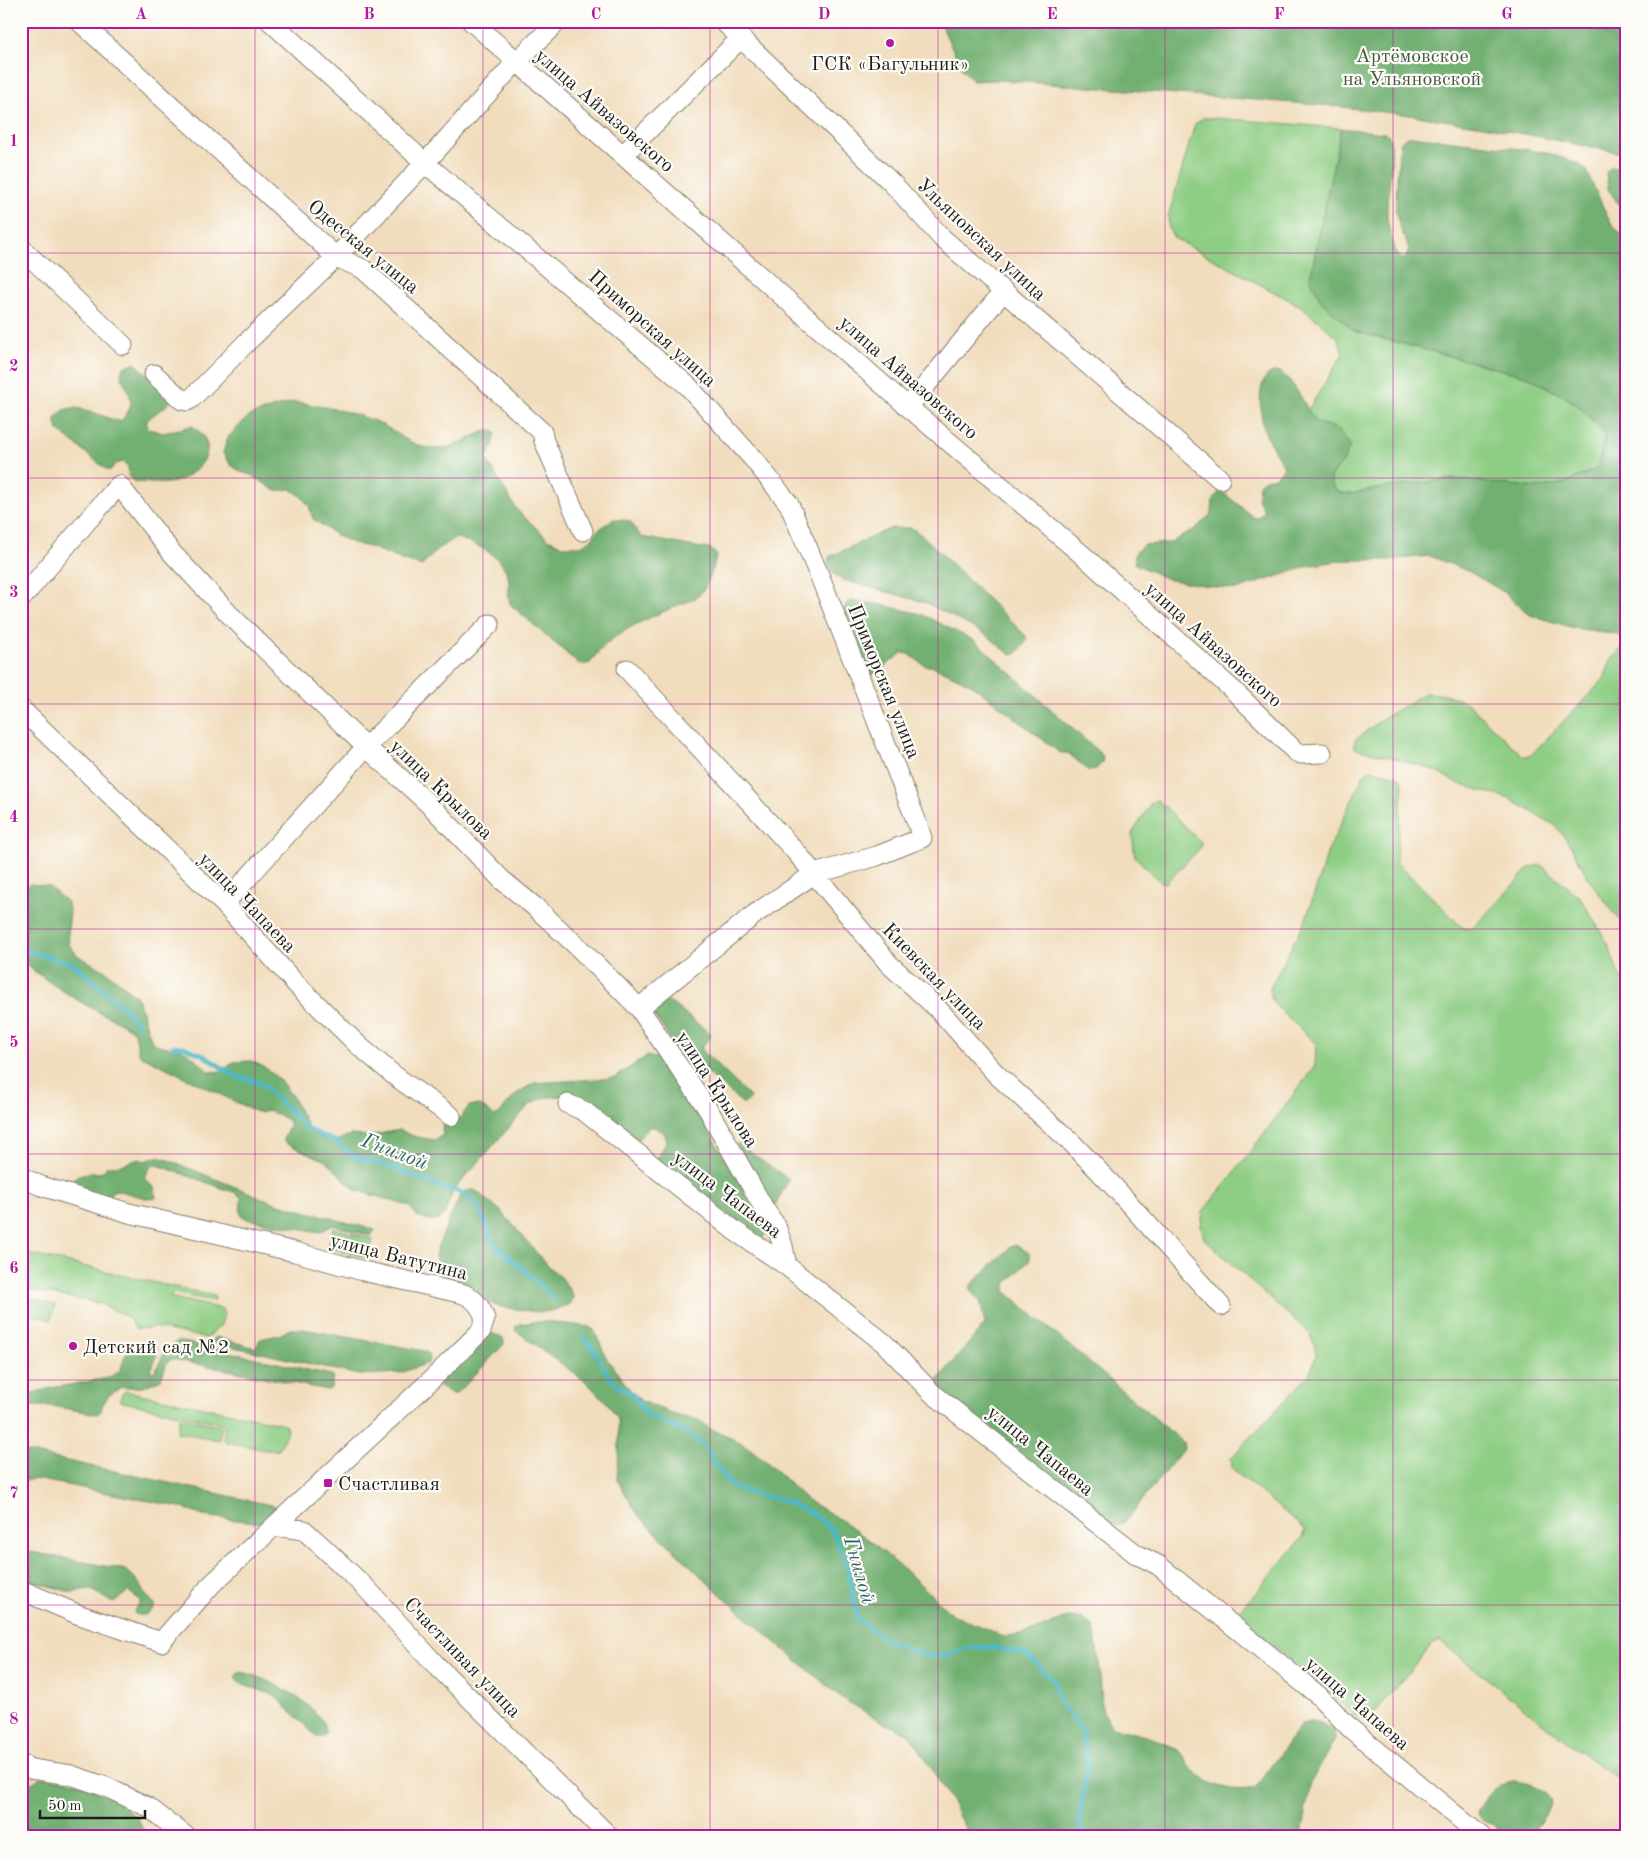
<svg xmlns="http://www.w3.org/2000/svg" width="1648" height="1858" font-family="'Old Standard TT',serif">
  <style>
    .green { fill: #8ecd84; stroke: #557450 }
    .forest { fill: #72b072; stroke: #476647 }
    .lines { fill: none; stroke-linecap: round; stroke-linejoin: round }
    .stream { stroke: #4cb8c7; stroke-width: 4.5 }
    .minor-casing { stroke: #867c6c; stroke-width: 21 }
    .minor { stroke: #fff; stroke-width: 19 }
    .grid { fill: none; stroke: #b5179e; stroke-width: 1; stroke-opacity: 0.55 }
    .poi-dot { fill: #b5179e; stroke: #fdfcf7; stroke-width: 2 }
    .labels { text-anchor: middle; stroke-width: 4.5; stroke-linejoin: round; paint-order: stroke }
    .park-label { font-size: 20px; fill: #445a40; stroke: #fdfcf7 }
    .poi-label { font-size: 20px; fill: #1c1c1c; stroke: #fdfcf7; text-anchor: start }
    .street-label { font-size: 20px; fill: #1c1c1c; stroke: #fdfcf7 }
    .water-label { font-size: 21px; font-style: italic; fill: #326269; stroke: #fdfcf7 }
    .neatline { fill: none; stroke: #b5179e; stroke-width: 2 }
    .grid-label { font-size: 16px; text-anchor: middle; font-weight: bold; fill: #b5179e }
  </style>
  <rect width="100%" height="100%" fill="#fdfcf7"/>
  <filter id="ink" filterUnits="userSpaceOnUse"><feTurbulence type="fractalNoise" baseFrequency=".02" numOctaves="2"/><feDisplacementMap in="SourceGraphic" scale="10" xChannelSelector="R" yChannelSelector="G"/><feConvolveMatrix kernelMatrix="1 2 1 2 8 2 1 2 1" color-interpolation-filters="sRGB"/></filter>
  <filter id="wash" filterUnits="userSpaceOnUse"><feTurbulence type="fractalNoise" baseFrequency=".0096" numOctaves="4" result="noise"/><feDisplacementMap in="SourceGraphic" scale="20" xChannelSelector="R" yChannelSelector="G"/><feGaussianBlur stdDeviation="1.12" result="paint"/><feColorMatrix in="noise" values="0 0 0 0 0 0 0 0 0 0 0 0 0 0 0 0 0 1.4 0 .05"/><feComposite in="paint" operator="in"/></filter>
  <g filter="url(#wash)">
    <rect width="100%" height="100%" fill="#f1ddbd"/>
    <path class="green" d="M1203,118H1215L1341,128L1310,279L1354,331L1529,377L1577,404L1605,433L1598,468L1565,483L1537,488L1454,479L1388,487L1351,494L1341,493L1333,488L1330,477L1343,462L1338,429L1315,422L1308,410L1343,354L1338,338L1302,307L1174,238L1169,229L1168,217L1195,124Z
      M1622,648H1627V930L1590,881L1570,845L1556,826L1510,799L1462,785L1429,768L1375,753L1358,750L1354,746L1355,740L1382,719L1425,693L1448,695L1467,703L1523,756H1530L1604,679L1611,660Z
      M1372,770L1398,776L1403,783L1396,859L1397,863L1463,928L1472,929L1530,867L1541,865L1580,897L1608,944L1620,978L1627,980V1786L1546,1726L1440,1641L1432,1644L1376,1711L1365,1719L1358,1718L1241,1618L1240,1611L1304,1536L1305,1529L1238,1474L1232,1467L1231,1458L1309,1375L1317,1355L1311,1335L1204,1239L1201,1226L1203,1211L1228,1181L1315,1066L1316,1044L1272,1002L1270,988L1306,919L1328,851L1364,774Z
      M1156,800L1160,802L1201,842V847L1166,883L1161,882L1135,857L1134,850L1132,834L1151,803Z
      M333,1228L373,1239L368,1258L328,1248Z
      M21,1252L214,1296L215,1298L213,1301L173,1293L170,1297L222,1309L224,1314L221,1325L207,1338L153,1327L146,1329L135,1328L128,1317L101,1304L21,1288Z
      M22,1296L55,1305L51,1320L21,1312Z
      M125,1391L285,1424L287,1431L279,1450H266L226,1442L223,1439L225,1427L221,1423L123,1402L120,1400L122,1394Z
      M180,1417L222,1426L219,1440L177,1432Z"/>
    <path class="forest" d="M939,21H1627V154L1483,126L1410,115L1333,106L998,80L973,81L963,70Z
      M1341,128L1384,133L1389,136C1396,155 1387,189 1387,210C1386,225 1393,241 1397,255L1402,259L1406,258L1409,248C1404,237 1398,225 1396,212C1396,203 1398,148 1401,141C1403,138 1407,137 1411,136L1545,152L1580,164L1586,170L1609,220L1627,241V640L1616,634L1574,628L1530,615L1502,591L1470,572L1430,556L1387,560H1346L1312,565L1236,590L1170,580L1135,564V553L1143,545L1170,543L1195,529L1212,513L1213,500L1218,493H1224L1254,518L1259,517L1264,511L1258,499L1259,484L1265,479L1276,477L1284,467C1278,455 1265,438 1263,425C1260,412 1256,377 1273,372C1276,371 1280,371 1283,374C1297,386 1306,407 1315,422L1338,429L1350,446L1343,462L1330,477L1333,488L1341,493L1351,494L1388,487L1454,479L1537,488L1565,483L1598,468L1605,433L1577,404L1529,377L1354,331L1321,301L1310,279Z
      M1611,167L1627,169V216L1608,189L1606,172Z
      M135,363L173,397C168,408 154,412 146,422L149,429L163,433L192,426C223,446 201,474 174,482C162,485 146,482 134,482L129,477L128,466L123,462L115,464L110,471L107,470L58,430L55,419C71,394 99,419 121,421C127,414 133,406 130,397C128,384 108,368 135,363Z
      M294,402C322,406 350,411 377,422C397,431 411,448 436,449C451,450 476,434 490,429L496,433L493,446L486,459L517,510L548,539L563,546H581L591,540L597,531L613,519L630,521L641,537L701,548H710L717,555C713,566 709,586 700,594C695,600 683,603 676,606C644,621 610,632 590,663L580,665L511,605C506,594 510,592 509,581C506,557 476,543 456,538L439,548L422,566L404,561L370,547L355,544L339,537L313,519L309,506L301,496L291,489L276,491L251,475L241,472L231,465L223,453L228,437L249,416L272,408Z
      M891,528H912L924,537L1026,636V642L1016,654H1010L985,634L927,603L840,579C832,573 827,568 829,557Z
      M853,601L882,605L921,614L975,641L1103,756L1102,763L1095,770L1089,771L1068,753H1060L971,684L935,667L924,665L909,654L902,653L873,675L867,671L843,610L847,603Z
      M31,884L48,886L67,902L70,913L68,930L69,944L77,955L109,973L137,997L152,1042C164,1048 167,1046 179,1049C191,1052 201,1065 210,1072L223,1071L233,1062L251,1061L264,1067L279,1079L292,1096L309,1129L322,1138L335,1141L350,1135L369,1136L399,1130L416,1137L435,1140L443,1135L442,1126L461,1117L469,1106L480,1105L494,1116L500,1113L516,1094L534,1083L614,1078L647,1056L660,1059L699,1114L765,1227V1235L761,1240L656,1159L667,1141L665,1135L656,1127H649L636,1142L631,1141L570,1095L543,1098L529,1105L453,1191L445,1213L439,1220H428L418,1217L409,1206L355,1190L326,1161L285,1143L283,1139L290,1126L288,1120L268,1110L263,1113L254,1111L140,1055C136,1048 138,1036 132,1030C124,1023 101,1014 91,1008C67,994 42,979 21,960V888Z
      M663,997L711,1034L710,1038L702,1046V1050L749,1096L750,1099L745,1103H742L703,1069L684,1060L648,1006Z
      M736,1144H739L765,1163L789,1179L774,1208Z
      M155,1157L166,1159L275,1203L375,1230L371,1236L333,1225L320,1232L247,1219L241,1215C239,1208 242,1204 241,1197L236,1193L155,1164L151,1166L144,1178L154,1187L156,1198L149,1199L116,1190L111,1192L108,1200L70,1186C77,1169 88,1175 103,1172L107,1166C111,1166 116,1166 121,1165C132,1163 132,1156 145,1161Z
      M475,1190L502,1212L547,1265L561,1277L572,1293L573,1298L570,1303L566,1306L550,1311L536,1312L501,1307L490,1303L475,1291L452,1281L447,1276L435,1256L437,1248L460,1196L466,1191Z
      M1017,1245L1030,1254V1260L1006,1284L1005,1291L1183,1442L1184,1448L1125,1522L1117,1526L1111,1524L939,1388L937,1381L985,1324L980,1301L972,1293L970,1286L1010,1247Z
      M534,1322H553L589,1327L594,1330L607,1359L628,1387L641,1401L678,1416L698,1420L711,1429L733,1438L749,1448L768,1463L808,1501L835,1516L872,1542L918,1582L953,1615L1003,1636L1016,1635L1040,1629L1066,1618L1083,1619L1094,1627L1100,1671L1102,1710L1113,1727C1134,1734 1156,1737 1175,1748C1182,1752 1186,1762 1192,1769C1208,1786 1232,1793 1255,1788L1301,1725C1317,1718 1320,1722 1334,1731L1335,1739L1311,1782L1302,1830L1298,1837H969L951,1800L919,1748L908,1733L884,1723L843,1699L782,1648L709,1584L639,1516L617,1480L619,1447L618,1419L608,1404L585,1381L515,1330L516,1326L521,1324Z
      M290,1329H302L425,1351L430,1355L428,1363L400,1373L360,1375L212,1342L215,1337L256,1348L260,1339L279,1335Z
      M487,1331L503,1338L504,1344L457,1394C449,1395 444,1389 438,1384Z
      M179,1341L331,1375L333,1376L331,1388L328,1390L172,1359L167,1362L161,1379L143,1387H121L108,1396L102,1406L101,1411L97,1414L52,1406H21V1396L51,1388L108,1378L120,1371C128,1349 128,1338 155,1345C159,1354 155,1362 150,1371L151,1372L155,1371C162,1359 165,1346 179,1341Z
      M21,1451L280,1507L284,1511L270,1524L203,1516L180,1507L41,1480L33,1479L21,1482Z
      M21,1550L126,1570L133,1576L142,1587L143,1592L154,1603V1608C148,1614 144,1617 135,1614L134,1611L140,1603V1600L128,1591L115,1602H111C97,1594 91,1584 74,1593L21,1578Z
      M239,1672C262,1674 328,1708 326,1734L323,1737H317L275,1696L238,1682L235,1677Z
      M41,1777L77,1782L116,1800L138,1818L146,1837H21V1794L24,1788Z
      M1513,1781C1528,1782 1546,1787 1551,1801L1545,1815L1529,1837H1501L1494,1825C1486,1822 1481,1822 1477,1813C1484,1798 1496,1784 1513,1781Z"/>
    <g class="lines">
      <path class="stream" d="M21,949L74,964L125,1009L139,1026
        M173,1046L184,1047L203,1055L235,1076L263,1084L307,1129L335,1141L357,1158L386,1165L441,1187L463,1193L478,1205L495,1245L532,1277L554,1299
        M584,1337L595,1352L609,1377L619,1387L630,1392L647,1415L688,1433L706,1448L717,1467L732,1486L758,1495L783,1500L813,1514L832,1530L845,1560L852,1587L857,1618L884,1639L925,1656H945L966,1648L992,1647L1026,1654L1054,1681L1060,1702L1082,1731L1088,1763L1080,1814L1079,1837"/>
    </g>
  </g>
  <g filter="url(#ink)">
    <g class="lines">
      <defs>
        <path id="minor" d="M79,21L336,257L363,269L542,432L544,441L583,531
          M270,21L425,163L688,386L755,461L789,504L822,582L916,820L922,838L877,856L814,874L755,914L639,1008
          M471,21L908,407L1086,558L1235,692L1296,752L1301,754L1322,753
          M723,21L893,184L942,238L1220,479
          M623,155L741,38
          M21,248L123,345
          M154,374L182,400L187,401L191,399L246,343L336,257L425,163L516,62L558,21
          M908,407L1003,292
          M21,599L89,519L119,485L172,553L229,614L366,747L431,806L502,880L535,907L578,947L639,1008L709,1111L765,1210L776,1226L783,1246L787,1266
          M627,669L796,852L889,964L939,1010L996,1074L1073,1144L1116,1189L1221,1306
          M21,709L224,904L296,984L358,1045L395,1076L451,1116
          M224,904L366,747L490,624
          M568,1104L584,1111L735,1231L787,1266L884,1343L932,1393L1136,1554L1158,1565L1269,1655L1319,1696L1351,1729L1482,1837
          M21,1177L41,1186L129,1213L295,1252L363,1271L464,1294C475,1299 481,1306 485,1319L481,1331L430,1381L212,1584L161,1642L77,1614L21,1590
          M275,1526L304,1530L327,1551L368,1590L435,1664L610,1837
          M21,1764L31,1769L71,1775L106,1787L148,1807L187,1837"/>
      </defs>
      <use href="#minor" class="minor-casing"/>
      <use href="#minor" class="minor"/>
    </g>
  </g>
  <path class="grid" d="M255,21V1837M483,21V1837M710,21V1837M938,21V1837M1165,21V1837M1393,21V1837M21,253H1627M21,478H1627M21,704H1627M21,929H1627M21,1154H1627M21,1380H1627M21,1605H1627"/>
  <g class="poi-dot">
    <circle cx="890" cy="43" r="5"/>
    <circle cx="73" cy="1346" r="5"/>
    <rect x="323" y="1478" width="10" height="10" rx="2.5"/>
  </g>
  <g class="labels">
    <g class="park-label">
      <text x="1412" y="62">Артёмовское<tspan x="1412" dy="23">на Ульяновской</tspan></text>
    </g>
    <g class="poi-label">
      <text x="890" y="70" text-anchor="middle">ГСК «Багульник»</text>
      <text x="83" y="1353">Детский сад №2</text>
      <text x="338" y="1490">Счастливая</text>
    </g>
    <g class="street-label">
      <text transform="translate(605 110) rotate(41)" y="7">улица Айвазовского</text>
      <text transform="translate(982 239) rotate(43)" y="7">Ульяновская улица</text>
      <text transform="translate(364 246) rotate(39)" y="7">Одесская улица</text>
      <text transform="translate(653 328) rotate(42)" y="7">Приморская улица</text>
      <text transform="translate(909 377) rotate(41)" y="7">улица Айвазовского</text>
      <text transform="translate(1214 644) rotate(42)" y="7">улица Айвазовского</text>
      <text transform="translate(885 681) rotate(68)" y="7">Приморская улица</text>
      <text transform="translate(442 789) rotate(44)" y="7">улица Крылова</text>
      <text transform="translate(248 902) rotate(46)" y="7">улица Чапаева</text>
      <text transform="translate(935 976) rotate(46)" y="7">Киевская улица</text>
      <text transform="translate(718 1089) rotate(57)" y="7">улица Крылова</text>
      <text transform="translate(728 1194) rotate(37)" y="7">улица Чапаева</text>
      <text transform="translate(399 1256) rotate(14)" y="7">улица Ватутина</text>
      <text transform="translate(1041 1450) rotate(39)" y="7">улица Чапаева</text>
      <text transform="translate(463 1657) rotate(46)" y="7">Счастливая улица</text>
      <text transform="translate(1358 1703) rotate(41)" y="7">улица Чапаева</text>
    </g>
    <g class="water-label">
      <text transform="translate(395 1151) rotate(21)" y="7">Гнилой</text>
      <text transform="translate(860 1570) rotate(74)" y="7">Гнилой</text>
    </g>
  </g>
  <rect width="1648" height="1858" fill="none" stroke="#fdfcf7" stroke-width="55"/>
  <path d="M40 1810v8h105v-8" fill="none" stroke="#1c1c1c" stroke-width="2.5"/>
  <text x="48" y="1810" font-size="15" fill="#1c1c1c" stroke="#fdfcf7" stroke-width="4" paint-order="stroke">50 m</text>
  <rect x="28" y="28" width="1592" height="1802" class="neatline"/>
  <g class="grid-label">
    <text x="141" y="19">A</text>
    <text x="369" y="19">B</text>
    <text x="596" y="19">C</text>
    <text x="824" y="19">D</text>
    <text x="1052" y="19">E</text>
    <text x="1279" y="19">F</text>
    <text x="1507" y="19">G</text>
    <text x="14" y="146">1</text>
    <text x="14" y="371">2</text>
    <text x="14" y="597">3</text>
    <text x="14" y="822">4</text>
    <text x="14" y="1047">5</text>
    <text x="14" y="1273">6</text>
    <text x="14" y="1498">7</text>
    <text x="14" y="1724">8</text>
  </g>
</svg>
